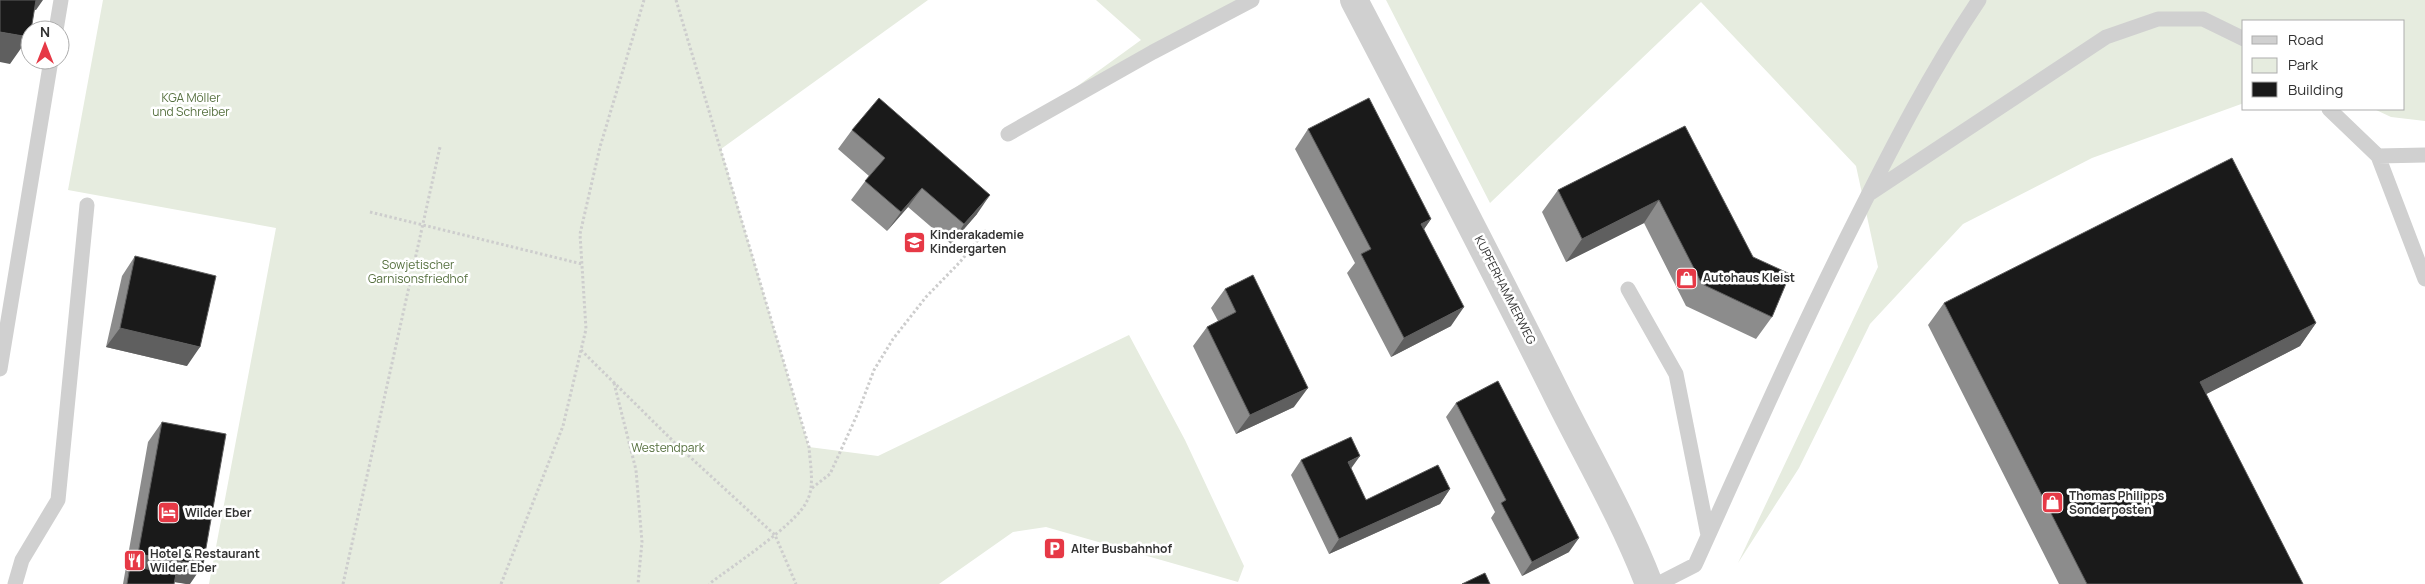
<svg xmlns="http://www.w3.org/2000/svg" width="2425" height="584" font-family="Manrope,sans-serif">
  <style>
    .green { fill: #e6ecdf }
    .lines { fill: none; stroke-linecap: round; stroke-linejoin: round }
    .path { stroke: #cdcdcd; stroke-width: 3; stroke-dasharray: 2.5 2.5; stroke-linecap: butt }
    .lane { stroke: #d0d0d0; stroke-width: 15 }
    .street { stroke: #d0d0d0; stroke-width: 28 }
    .wall { fill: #8c8c8c }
    .shaded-wall { fill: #5f5f5f }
    .building { fill: #1a1a1a; stroke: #5f5f5f }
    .labels { text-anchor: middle; stroke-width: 5; stroke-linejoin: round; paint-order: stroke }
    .park-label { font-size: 12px; fill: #56703f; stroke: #fff }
    .poi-label { font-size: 12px; font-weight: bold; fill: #333; stroke: #fff; text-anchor: start }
    .street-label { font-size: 12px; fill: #333; stroke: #fff }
  </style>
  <rect width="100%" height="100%" fill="#fff"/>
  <path class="green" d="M103,0H928L721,149L809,447L878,456L1129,335L1185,440L1244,566L1238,582L1046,527L1013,532L939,584H209L276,228L68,190Z
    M1096,0H1254L1021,127L1141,40Z
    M1386,0H2425V121L2391,117L2374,109H2404V21H2244V103L2092,158L1963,224L1870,324L1799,468L1738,563L1878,267L1856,166L1701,2L1490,203Z"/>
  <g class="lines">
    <path class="path" d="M676,0L809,447C810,464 815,486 807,501C797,524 731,567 709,584
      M370,212L582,264
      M581,350L677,445L775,535L796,584
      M614,383L636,470L642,542L638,584
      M812,488L830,474L857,415L874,370L893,339L926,297L960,262L986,230
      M343,584L440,147
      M501,584L563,426L586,329L580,234L600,147L644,0"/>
    <path class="lane" d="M56,30L61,0
      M2329,109L2378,156L2425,279
      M1008,134L1153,52L1252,0
      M2378,156L2425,155
      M1869,194L2106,37L2158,19H2203L2244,39
      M1628,289L1676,374L1708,535
      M0,369L51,60
      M15,584L22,560L58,500L87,205
      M1658,584L1695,565C1747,450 1798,334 1855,221C1893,145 1931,71 1979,0"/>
    <path class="street" d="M1354,0C1423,132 1492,264 1558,397C1589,459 1624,519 1649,584"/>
  </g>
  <path class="wall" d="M1685,126L1772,317L1756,339L1686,306L1644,223L1566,262L1542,212L1558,190Z
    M1308,129L1431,219L1424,229L1451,326L1391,357L1347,273L1355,263L1295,149Z
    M852,130L977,214L951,244L908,207L887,231L851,200L869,176L838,149Z
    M135,256L187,366L106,347L122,276Z
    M1225,289L1294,407L1236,434L1193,346L1207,327L1218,321L1211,308Z
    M1944,303L2316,323L2300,346L2206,394L2303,584H2059L1928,325Z
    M1456,403L1569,552L1522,576L1491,518L1495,512L1446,417Z
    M162,422L190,584L174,582V584H123L148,442Z
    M1301,460L1366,500L1450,489L1440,504L1329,554L1291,475Z"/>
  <path class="shaded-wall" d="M26,0H43L36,10L21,7Z
    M0,32L29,37L10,64L0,62Z
    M922,188L908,207L887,231L901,212Z
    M990,195L977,214L951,244L964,224Z
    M1659,200L1644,223L1566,262L1582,239Z
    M1431,219L1418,238L1421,224Z
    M1464,307L1451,326L1391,357L1404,338Z
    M2316,323L2300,346L2185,405L2200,382Z
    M120,328L200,347L187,366L106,347Z
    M1308,388L1294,407L1236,434L1250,415Z
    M1360,456L1350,470L1348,462Z
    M1450,489L1440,504L1329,554L1339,539Z
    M1579,538L1569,552L1522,576L1532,562Z
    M138,554L203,565L190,584H186L128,574L130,566Z"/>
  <path class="building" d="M0,0H36L31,30H30L29,37L0,32Z
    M879,98L990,195L964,224L922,188L901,212L865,181L885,158L852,130Z
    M1369,98L1431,219L1421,224L1464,307L1404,338L1361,254L1371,249L1308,129Z
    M1685,126L1753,257L1790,274L1772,317L1702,284L1659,200L1582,239L1558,190Z
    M2232,158L2316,323L2200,382L2303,584H2087L1944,303Z
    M135,256L216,276L200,347L120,328Z
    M1253,275L1308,388L1250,415L1207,327L1236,312L1225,289Z
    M1498,381L1579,538L1532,562L1501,503L1506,500L1456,403Z
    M162,422L226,434L203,565L138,554Z
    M1351,437L1360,456L1348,462L1366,500L1438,465L1450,489L1339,539L1301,460Z
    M130,566L176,574L174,584H127Z
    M1485,573L1490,584H1462Z"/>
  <defs>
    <symbol id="school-square" viewBox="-11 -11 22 22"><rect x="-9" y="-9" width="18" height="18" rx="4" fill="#e63946" stroke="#fff"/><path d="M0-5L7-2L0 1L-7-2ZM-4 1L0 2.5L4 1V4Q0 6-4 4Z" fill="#fff"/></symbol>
    <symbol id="shop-square" viewBox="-11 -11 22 22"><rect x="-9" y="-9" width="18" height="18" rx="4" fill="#e63946" stroke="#fff"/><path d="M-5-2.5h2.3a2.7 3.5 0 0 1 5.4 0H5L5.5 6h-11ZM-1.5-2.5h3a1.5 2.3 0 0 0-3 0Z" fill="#fff"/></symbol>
    <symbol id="hotel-square" viewBox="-11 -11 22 22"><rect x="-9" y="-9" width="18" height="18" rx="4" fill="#e63946" stroke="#fff"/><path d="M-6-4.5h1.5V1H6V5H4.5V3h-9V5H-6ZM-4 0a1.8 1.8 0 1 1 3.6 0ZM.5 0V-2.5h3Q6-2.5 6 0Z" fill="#fff"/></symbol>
    <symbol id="parking-square" viewBox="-11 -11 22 22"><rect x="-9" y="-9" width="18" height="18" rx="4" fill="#e63946" stroke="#fff"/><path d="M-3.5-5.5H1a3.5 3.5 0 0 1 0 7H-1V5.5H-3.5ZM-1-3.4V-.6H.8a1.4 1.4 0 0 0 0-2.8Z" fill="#fff"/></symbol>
    <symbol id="restaurant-square" viewBox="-11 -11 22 22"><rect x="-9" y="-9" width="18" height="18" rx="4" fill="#e63946" stroke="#fff"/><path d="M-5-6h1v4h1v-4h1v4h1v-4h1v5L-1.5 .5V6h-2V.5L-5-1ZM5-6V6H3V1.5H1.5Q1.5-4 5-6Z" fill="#fff"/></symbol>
  </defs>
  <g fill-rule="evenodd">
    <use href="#school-square" x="902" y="230" width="25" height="25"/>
    <use href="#shop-square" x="1674" y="266" width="25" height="25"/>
    <use href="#shop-square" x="2040" y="490" width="25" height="25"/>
    <use href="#hotel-square" x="156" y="500" width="25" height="25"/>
    <use href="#parking-square" x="1042" y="536" width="25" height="25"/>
    <use href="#restaurant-square" x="122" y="548" width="25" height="25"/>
  </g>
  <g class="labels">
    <g class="park-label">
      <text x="191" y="102">KGA Möller<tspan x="191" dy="14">und Schreiber</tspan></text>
      <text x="418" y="269">Sowjetischer<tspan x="418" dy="14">Garnisonsfriedhof</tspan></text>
      <text x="668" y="452">Westendpark</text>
    </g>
    <g class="poi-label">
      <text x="930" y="239">Kinderakademie<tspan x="930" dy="14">Kindergarten</tspan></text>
      <text x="1703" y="282">Autohaus Kleist</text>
      <text x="2069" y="500">Thomas Philipps<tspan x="2069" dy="14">Sonderposten</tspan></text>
      <text x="185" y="517">Wilder Eber</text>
      <text x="1071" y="553">Alter Busbahnhof</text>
      <text x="150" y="558">Hotel &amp; Restaurant<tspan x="150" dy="14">Wilder Eber</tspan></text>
    </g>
    <g class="street-label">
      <text transform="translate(1505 290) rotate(63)" y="4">KUPFERHAMMERWEG</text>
    </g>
  </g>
  <rect x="2242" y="20" width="162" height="90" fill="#ffffff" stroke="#adadad"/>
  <rect x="2252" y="36" width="25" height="8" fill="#d0d0d0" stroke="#adadad"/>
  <text x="2288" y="45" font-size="15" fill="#333333">Road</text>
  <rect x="2252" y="58" width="25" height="15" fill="#e6ecdf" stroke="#adadad"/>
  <text x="2288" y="70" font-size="15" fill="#333333">Park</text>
  <rect x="2252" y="82" width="25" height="15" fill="#1a1a1a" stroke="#adadad"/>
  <text x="2288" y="95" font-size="15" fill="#333333">Building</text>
  <g transform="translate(45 45)"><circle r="24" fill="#ffffff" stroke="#adadad"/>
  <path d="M0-4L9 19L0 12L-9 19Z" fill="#e63946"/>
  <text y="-8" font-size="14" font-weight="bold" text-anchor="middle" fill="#333333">N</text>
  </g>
</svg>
